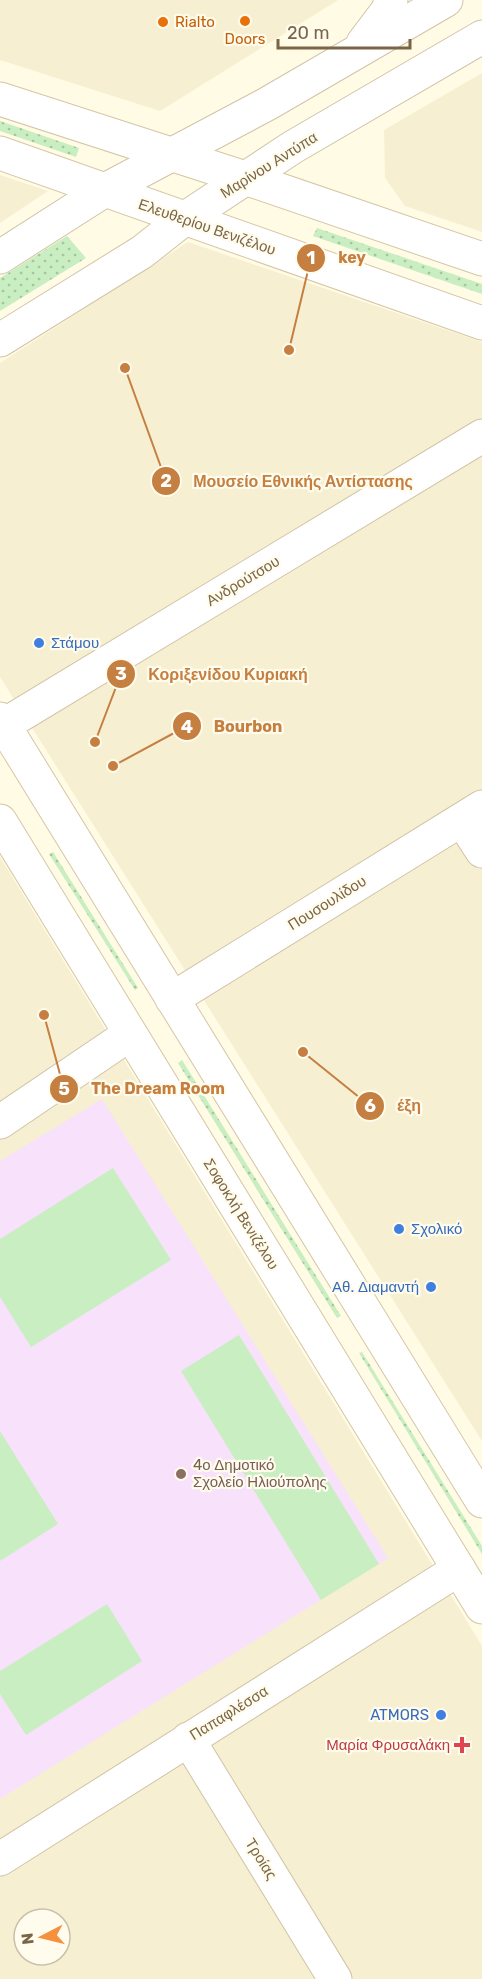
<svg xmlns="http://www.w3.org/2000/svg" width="482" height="1979" font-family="Rubik,sans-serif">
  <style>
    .residential { fill: #f7efd2; fill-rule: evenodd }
    .education { fill: #f8e1fb }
    .grass { fill: url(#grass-dots) }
    .pitch { fill: #c8eec1 }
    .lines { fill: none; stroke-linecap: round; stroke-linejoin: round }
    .minor-casing { stroke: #d1c4a8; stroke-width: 35 }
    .tertiary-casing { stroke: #d1c4a8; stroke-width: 35 }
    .secondary-casing { stroke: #d5c6a6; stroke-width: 35 }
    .minor { stroke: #fff; stroke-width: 33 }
    .tertiary { stroke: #fff; stroke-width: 33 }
    .secondary { stroke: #fff; stroke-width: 33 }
    .food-dot { fill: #e8710a; stroke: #fffced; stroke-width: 2 }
    .shop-dot { fill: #3f7fe0; stroke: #fffced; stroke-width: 2 }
    .education-dot { fill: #8d6e63; stroke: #fffced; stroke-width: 2 }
    .health-dot { fill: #e0444e; stroke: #fffced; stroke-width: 2 }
    .labels { text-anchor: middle; stroke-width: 4.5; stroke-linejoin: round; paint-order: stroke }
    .food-label { font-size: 15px; fill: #c56008; stroke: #fffced; text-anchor: start }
    .street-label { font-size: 15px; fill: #7a6546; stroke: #fffced }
    .shop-label { font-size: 15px; fill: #366cbe; stroke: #fffced; text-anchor: start }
    .education-label { font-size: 15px; fill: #785e54; stroke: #fffced; text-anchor: start }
    .health-label { font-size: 15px; fill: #be3a42; stroke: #fffced; text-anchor: end }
    .leader { fill: none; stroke: #c47f41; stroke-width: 2 }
    .callout-dot { fill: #c47f41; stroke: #fffced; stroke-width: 2 }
    .mark-label { font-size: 18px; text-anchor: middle; font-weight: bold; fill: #fff }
    .callout-label { font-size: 16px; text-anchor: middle; font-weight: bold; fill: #c47f41; stroke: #fffced; stroke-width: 4.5; stroke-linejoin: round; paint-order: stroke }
  </style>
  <defs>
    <pattern id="grass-dots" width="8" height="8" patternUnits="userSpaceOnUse" patternTransform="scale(1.5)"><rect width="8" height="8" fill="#c8eec1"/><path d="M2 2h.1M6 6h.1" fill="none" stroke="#a7c49f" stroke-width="1.8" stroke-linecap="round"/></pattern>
  </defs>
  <rect width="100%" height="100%" fill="#fffbe4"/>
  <path class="residential" d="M0,0H338L160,111L0,60Z
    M482,73V232L405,206L385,178L384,130Z
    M0,175L48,191L0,223Z
    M188,242L482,342V1441L0,677V363Z
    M0,857L482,1646V1979H0ZM24,1919H60V1955H24Z"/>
  <path class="education" d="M102,1099L388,1558L0,1799V1161Z"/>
  <path class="grass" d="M0,121L79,148L76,157L0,131Z
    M317,228L482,284V294L313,236Z
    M67,236L86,258L0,311V278Z
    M53,852L138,988L135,990L49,854Z
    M182,1060L341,1316L337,1318L178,1063Z
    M362,1352L482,1546V1554L359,1353Z"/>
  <path class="pitch" d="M113,1168L171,1260L31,1347L0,1297V1239Z
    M239,1335L379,1564L321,1600L181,1371Z
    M0,1431L58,1524L0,1561Z
    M107,1604L142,1661L26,1735L0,1694V1671Z"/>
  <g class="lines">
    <defs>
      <path id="minor" d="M4,725L482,436
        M462,820L482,851
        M172,999L482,807
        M0,1122L130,1034
        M188,1739L335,1979
        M0,1859L459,1569"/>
      <path id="tertiary" d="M363,43L388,10L391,0
        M0,257L105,190L267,104L446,0
        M0,340L142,252L184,219L293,147L482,37"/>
      <path id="secondary" d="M0,99L245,178L482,259
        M0,153L482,323
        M0,719L482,1501
        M0,821L482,1607"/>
    </defs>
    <use href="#minor" class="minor-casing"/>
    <use href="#tertiary" class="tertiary-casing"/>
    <use href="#secondary" class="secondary-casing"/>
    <use href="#minor" class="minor"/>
    <use href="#tertiary" class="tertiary"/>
    <use href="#secondary" class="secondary"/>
  </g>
  <g class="food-dot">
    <circle cx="245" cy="21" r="6"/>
    <circle cx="163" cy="22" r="6"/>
  </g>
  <g class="shop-dot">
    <circle cx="39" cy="643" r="6"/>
    <circle cx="399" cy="1229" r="6"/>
    <circle cx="431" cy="1287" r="6"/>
    <circle cx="441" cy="1715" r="6"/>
  </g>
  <circle class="education-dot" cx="181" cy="1474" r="6"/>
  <path class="health-dot" d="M459 1736h6v6h6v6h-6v6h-6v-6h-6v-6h6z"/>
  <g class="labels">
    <g class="food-label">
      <text x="175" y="27">Rialto</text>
      <text x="245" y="44" text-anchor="middle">Doors</text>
    </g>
    <g class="street-label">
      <text transform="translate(269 165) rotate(-32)" y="5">Μαρίνου Αντύπα</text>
      <text transform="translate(207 227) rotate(19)" y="5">Ελευθερίου Βενιζέλου</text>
      <text transform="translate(243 581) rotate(-31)" y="5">Ανδρούτσου</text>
      <text transform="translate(327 903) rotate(-32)" y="5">Πουσουλίδου</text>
      <text transform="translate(241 1214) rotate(58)" y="5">Σοφοκλή Βενιζέλου</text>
      <text transform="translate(229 1713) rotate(-32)" y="5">Παπαφλέσσα</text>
      <text transform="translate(261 1859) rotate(58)" y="5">Τροίας</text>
    </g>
    <g class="shop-label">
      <text x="51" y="648">Στάμου</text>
      <text x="411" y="1234">Σχολικό</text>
      <text x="419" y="1292" text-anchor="end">Αθ. Διαμαντή</text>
      <text x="429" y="1720" text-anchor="end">ATMORS</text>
    </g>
    <g class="education-label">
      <text x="193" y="1470">4ο Δημοτικό<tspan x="193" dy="17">Σχολείο Ηλιούπολης</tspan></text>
    </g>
    <g class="health-label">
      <text x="450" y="1750">Μαρία Φρυσαλάκη</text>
    </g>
  </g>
  <path class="leader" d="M289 350L311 258M125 368L166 481M95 742L121 674M113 766L187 726M44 1015L64 1089M303 1052L370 1106"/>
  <g class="callout-dot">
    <circle cx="289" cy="350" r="6"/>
    <circle cx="125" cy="368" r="6"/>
    <circle cx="95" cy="742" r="6"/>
    <circle cx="113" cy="766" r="6"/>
    <circle cx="44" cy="1015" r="6"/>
    <circle cx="303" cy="1052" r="6"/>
    <circle cx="311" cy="258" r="15"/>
    <circle cx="166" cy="481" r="15"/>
    <circle cx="121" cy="674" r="15"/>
    <circle cx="187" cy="726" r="15"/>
    <circle cx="64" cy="1089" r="15"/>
    <circle cx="370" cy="1106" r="15"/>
  </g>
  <g class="mark-label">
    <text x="311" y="264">1</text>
    <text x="166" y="487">2</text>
    <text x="121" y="680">3</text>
    <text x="187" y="733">4</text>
    <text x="64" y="1095">5</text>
    <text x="370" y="1112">6</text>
  </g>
  <g class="callout-label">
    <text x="352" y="263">key</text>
    <text x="303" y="487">Μουσείο Εθνικής Αντίστασης</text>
    <text x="228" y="680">Κοριξενίδου Κυριακή</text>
    <text x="248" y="732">Bourbon</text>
    <text x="158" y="1094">The Dream Room</text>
    <text x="409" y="1111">έξη</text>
  </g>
  <g transform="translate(42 1937) rotate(263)"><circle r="28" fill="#fffced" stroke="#cac0aa" stroke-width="1.5"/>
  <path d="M0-4.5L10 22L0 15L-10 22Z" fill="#f5913d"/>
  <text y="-9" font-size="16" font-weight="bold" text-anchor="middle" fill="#7a6546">N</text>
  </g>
  <path d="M278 39v9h132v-9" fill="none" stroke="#7a6546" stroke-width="3"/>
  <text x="287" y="39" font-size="18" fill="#7a6546" stroke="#fffced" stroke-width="4.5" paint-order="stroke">20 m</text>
</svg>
